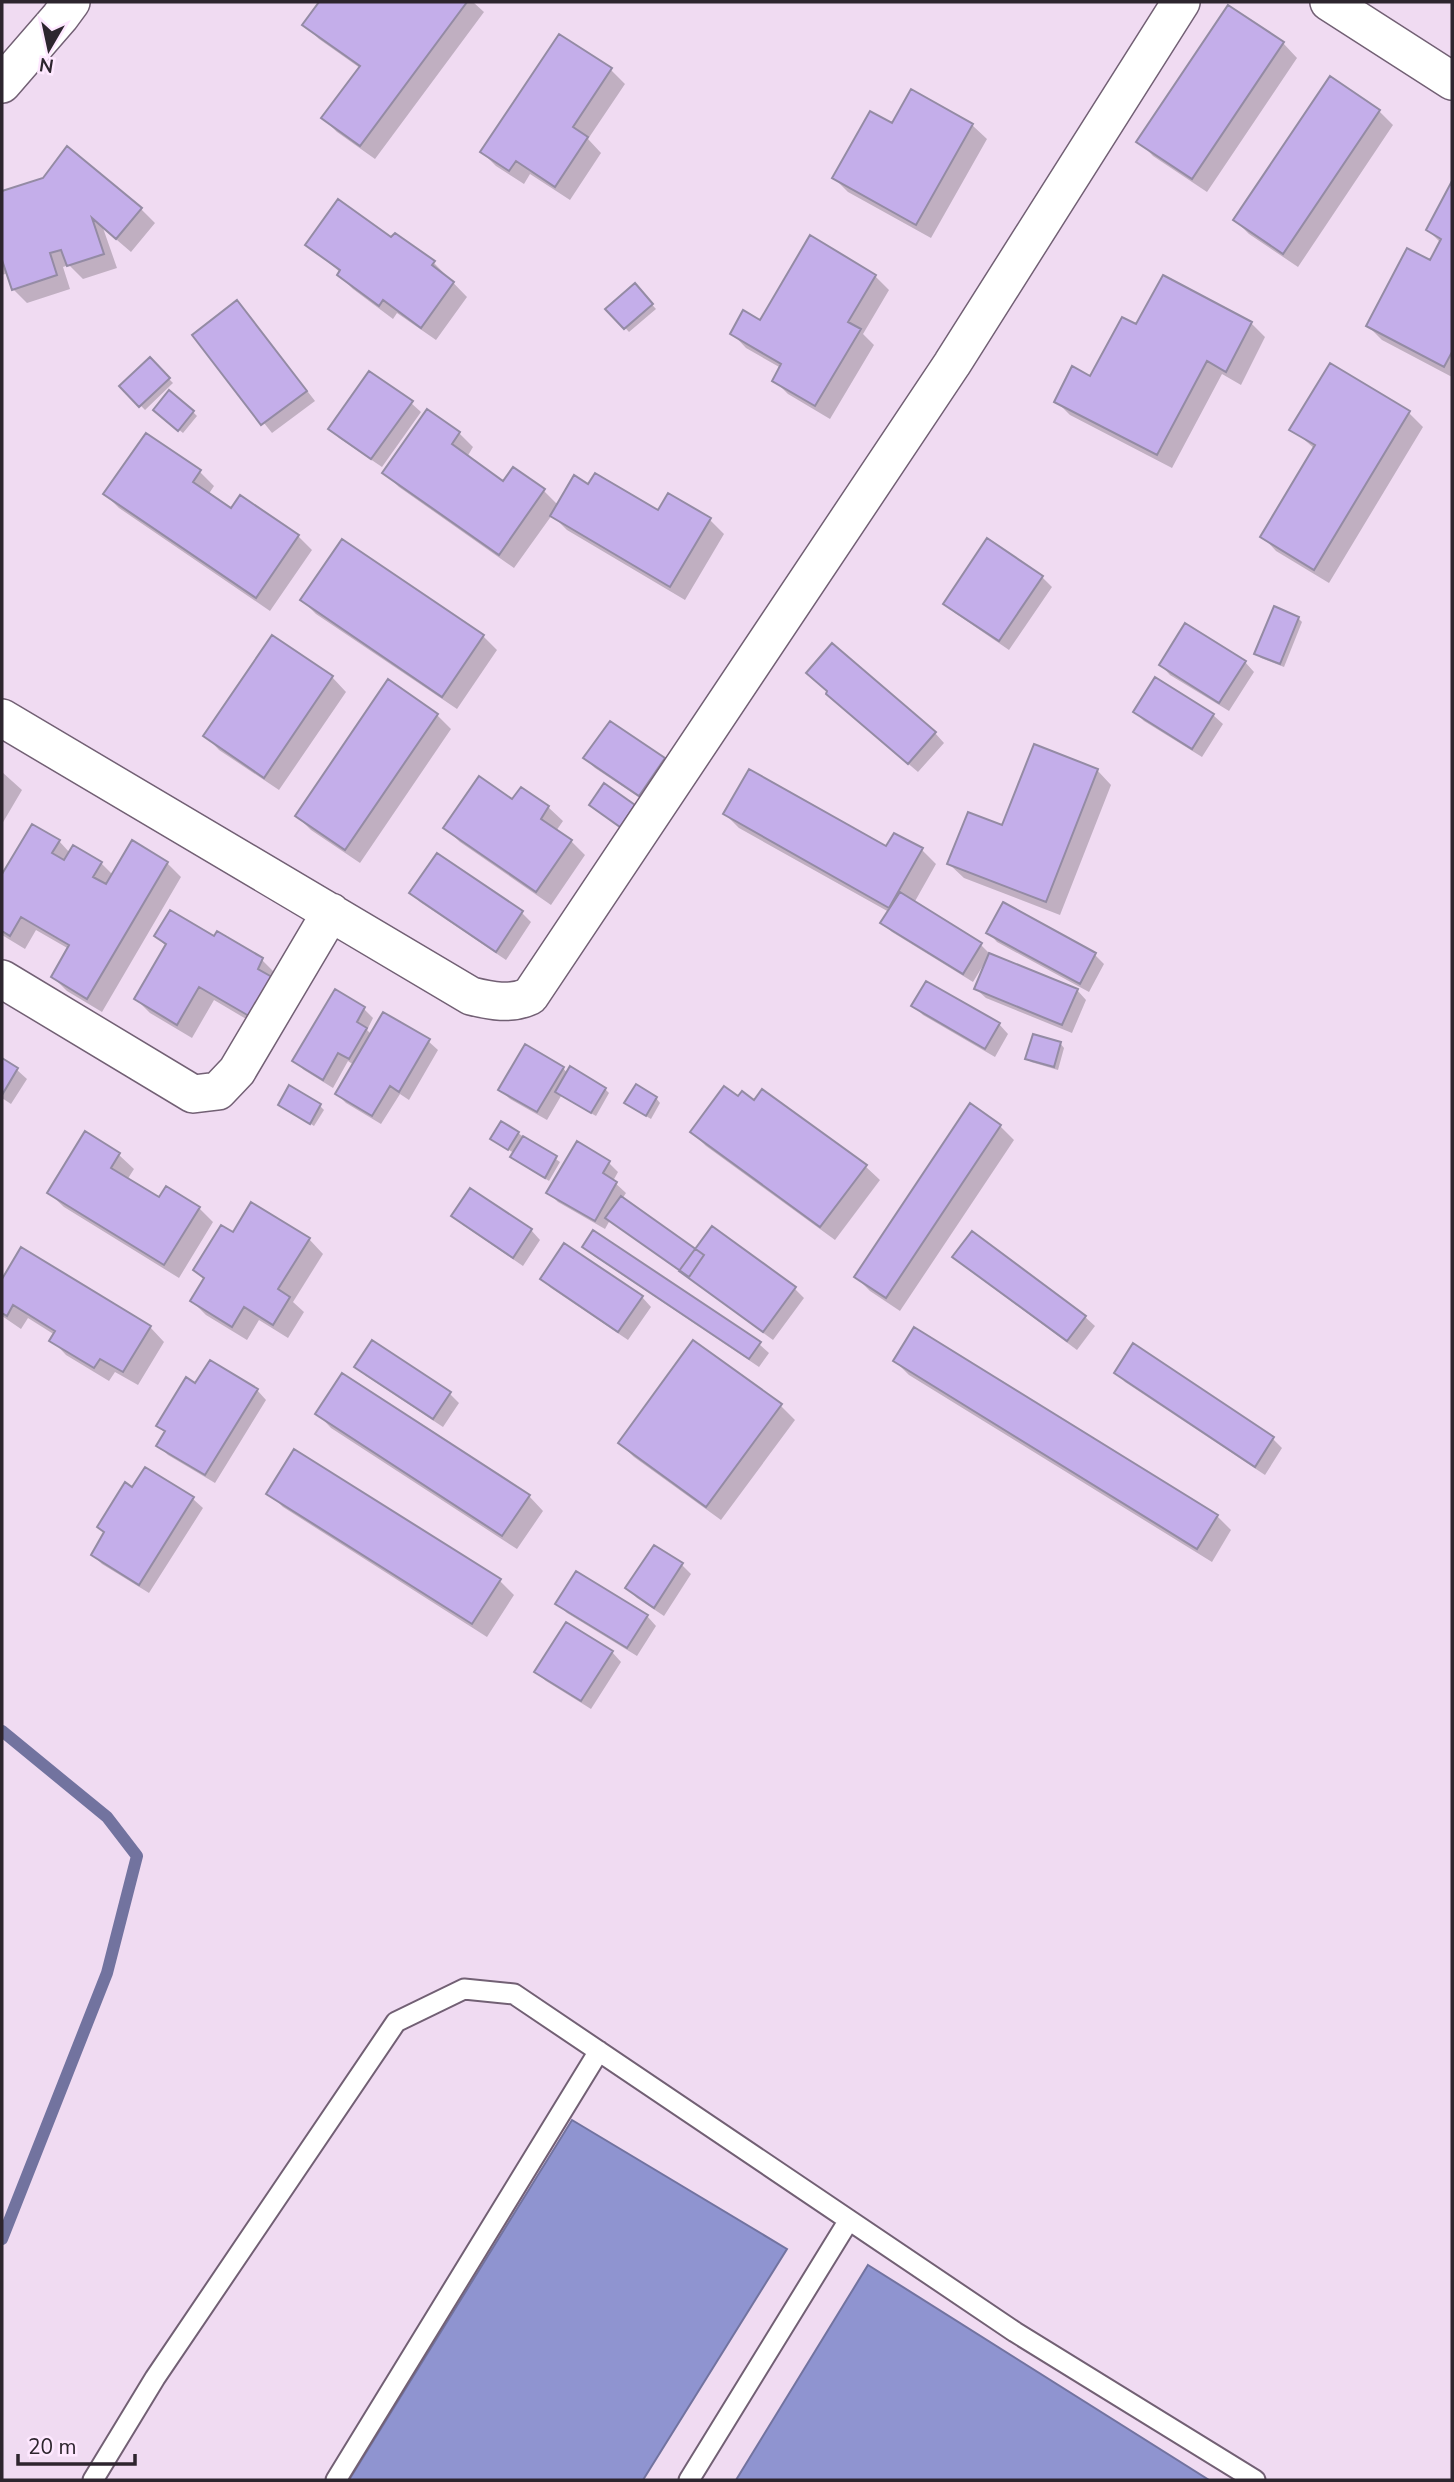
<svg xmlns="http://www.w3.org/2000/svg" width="1454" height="2482" font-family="'Nunito Sans',sans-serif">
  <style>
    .water { fill: #8f94d0; stroke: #72739f; stroke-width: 2 }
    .shadow { fill: #0003 }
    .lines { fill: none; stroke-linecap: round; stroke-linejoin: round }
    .stream { stroke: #72739f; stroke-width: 12 }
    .building { fill: #c4aeea; stroke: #948ba4; stroke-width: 2 }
    .lane-casing { stroke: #726074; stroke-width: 23 }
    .street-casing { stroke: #726074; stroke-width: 40 }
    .lane { stroke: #fff; stroke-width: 19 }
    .street { stroke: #fff; stroke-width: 37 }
  </style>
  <rect width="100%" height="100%" fill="#f0dbf2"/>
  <path class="water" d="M572,2120L787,2249L643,2480H349Z
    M868,2265L1209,2480H736Z"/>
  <path class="shadow" d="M322,2H473L484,12L375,159L337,132L323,118L360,68L319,39L305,25Z
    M1229,7L1283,43L1297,58L1207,192L1153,156L1139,141Z
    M559,36L611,70L625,84L588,139L601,153L570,200L530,174L524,184L496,166L482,152Z
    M1379,111L1393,125L1298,267L1249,234L1235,220Z
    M972,125L987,139L931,238L848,192L834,178Z
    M44,179L141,209L155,223L131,252L103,228L117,268L83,279L69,265L63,267L70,289L27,303L13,289L8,273L2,275V193Z
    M1452,185V377L1382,340L1368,326L1430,263L1441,243L1428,230Z
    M392,240L434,263L467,297L436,340L397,313L393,319L353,289L339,275L341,273L308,245Z
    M875,276L889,290L863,334L874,345L830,419L788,394L774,380L781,368L746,348L732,333Z
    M635,286L656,309L629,332L608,309Z
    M246,312L315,401L272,433L194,335Z
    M1251,323L1265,337L1241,385L1222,374L1172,468L1070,415L1056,401L1091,378L1137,326Z
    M150,360L173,383L145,410L122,386Z
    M1330,365L1409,413L1423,427L1329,583L1276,551L1262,536L1315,449L1292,429Z
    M411,403L421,412L382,467L339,438L330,428Z
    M193,412L197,416L183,433L159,414Z
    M459,433L473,447L467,457L504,483L514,469L544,491L558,505L589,486L658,513L669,495L710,520L724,534L685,600L567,530L552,515L514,568L399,487L384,472Z
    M146,435L200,472L214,486L208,495L231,510L298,536L312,550L270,611L119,508L105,494Z
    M988,541L1042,577L1052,587L1009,650L955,613L945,604Z
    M302,600L483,636L497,650L457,709L316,614Z
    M1298,618L1302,622L1284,667L1261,658L1256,654Z
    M273,637L332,677L346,692L279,790L219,750L205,735Z
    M1245,662L1254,672L1229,711L1170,675L1161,665Z
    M837,703L935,733L944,743L918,772Z
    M1135,712L1213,715L1223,724L1202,757L1144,721Z
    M437,715L451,729L360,863L311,830L297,816Z
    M585,758L664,760L673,769L649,804L595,768Z
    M1097,770L1111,785L1060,915L964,878L949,864L1003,828Z
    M2,772L22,790L2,824Z
    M521,789L548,807L563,821L556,831L571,841L585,855L551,905L460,842L445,828L513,802Z
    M725,814L886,848L894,835L922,850L936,864L914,903L981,945L990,954L1077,990L1086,1000L1072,1033L986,998L976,989L986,965L984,964L973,982L892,932L882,923L889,912L739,828Z
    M32,826L59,841L70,853L101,863L113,875L167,863L181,877L102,1012L67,991L53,977L69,949L36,930L25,949L2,935V878Z
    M437,855L522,913L531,922L506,960L420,902L411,893Z
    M988,932L1095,955L1104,964L1089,992L997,942Z
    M156,936L215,939L262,960L276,974L263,1029L214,1000L192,1038L150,1013L136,999L167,947Z
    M914,1006L999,1024L1008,1034L995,1057L923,1015Z
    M364,1009L373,1018L367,1030L372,1035L428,1041L438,1050L409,1100L400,1094L381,1124L346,1103L337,1094L354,1065L348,1061L333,1088L304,1070L294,1061Z
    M1060,1043L1064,1048L1058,1070L1031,1062L1027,1058Z
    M2,1060L17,1070L27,1079L11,1104L2,1098Z
    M563,1068L568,1074L605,1089L609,1093L596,1116L561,1096L547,1120L510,1099L500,1089Z
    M656,1098L660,1103L651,1119L631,1107Z
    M738,1098L865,1166L880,1180L835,1240L706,1146L692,1132Z
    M280,1104L320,1106L324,1110L314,1126Z
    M1000,1126L1014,1140L900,1311L870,1291L856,1277Z
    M518,1133L560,1162L549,1181L516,1161L512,1157L514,1153L497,1143Z
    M86,1134L119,1155L134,1169L127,1180L159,1199L199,1208L213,1222L179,1278L64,1207L49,1193Z
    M609,1163L618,1172L613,1181L626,1193L622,1199L696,1251L712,1228L795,1289L804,1298L773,1340L610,1220L605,1229L558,1202L548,1192Z
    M471,1191L531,1230L540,1240L523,1266L463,1225L454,1216Z
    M972,1233L1085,1317L1095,1326L1077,1350L964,1266L955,1257Z
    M233,1234L309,1239L323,1254L293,1302L304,1312L288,1338L259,1320L247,1340L206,1315L192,1301L205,1280L195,1270Z
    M585,1247L759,1344L769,1353L759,1367L594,1256Z
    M22,1249L150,1327L164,1342L138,1385L115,1372L109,1381L66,1355L52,1340L55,1335L28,1318L21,1329L2,1316V1283Z
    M542,1279L642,1297L651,1307L628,1340L551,1288Z
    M694,1343L781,1406L795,1420L721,1520L634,1457L620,1443Z
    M895,1361L1217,1516L1231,1530L1212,1562L909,1375Z
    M356,1367L450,1394L459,1403L443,1427L366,1376Z
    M1116,1372L1273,1439L1282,1448L1265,1475L1125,1382Z
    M196,1385L257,1390L266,1400L215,1483L168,1455L159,1446L166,1434L158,1426Z
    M317,1413L529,1496L543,1511L517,1549L331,1428Z
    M145,1469L193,1499L203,1508L149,1593L102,1564L93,1555Z
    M269,1493L500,1581L514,1595L487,1637L283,1507Z
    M682,1565L691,1574L664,1616L637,1598L627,1588Z
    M557,1603L647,1616L656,1626L637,1656L567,1613Z
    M612,1652L621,1662L591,1709L546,1681L536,1672Z"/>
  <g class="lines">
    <path class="stream" d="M2,1731L107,1817L137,1856L107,1973L2,2239"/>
  </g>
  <path class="building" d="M319,2H467L360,146L321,118L360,66L302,25Z
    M1228,5L1284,42L1192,179L1136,142Z
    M559,34L612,68L573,127L588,137L555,187L516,161L509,171L480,152Z
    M1330,76L1380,110L1283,254L1233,220Z
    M911,89L973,124L916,225L832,178L870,111L892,123Z
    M67,146L142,208L116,239L92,218L104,254L67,266L61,250L50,253L57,275L12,290L2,260V191L43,178Z
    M1452,181V352L1444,367L1366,326L1407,248L1430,260L1441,239L1426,230Z
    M338,199L391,237L395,233L435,261L432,265L454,282L421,328L383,300L379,306L337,275L340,270L305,245Z
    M810,235L876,275L848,322L861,329L815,406L772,381L781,364L730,334L743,310L760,320Z
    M1163,275L1252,322L1226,372L1207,361L1157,455L1054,402L1072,366L1090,376L1122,317L1136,324Z
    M635,283L653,304L624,329L605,309Z
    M237,300L307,391L261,425L192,335Z
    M150,357L170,378L139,407L119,386Z
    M1330,363L1410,411L1314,570L1260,537L1315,445L1289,430Z
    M369,371L413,401L371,459L328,429Z
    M169,390L194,411L178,431L153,410Z
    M427,409L460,432L452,444L503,481L513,467L545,489L499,555L382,473Z
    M146,433L201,470L193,482L231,508L240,495L299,535L256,598L103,494Z
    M595,473L658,510L668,493L711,518L670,587L550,516L574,475L588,484Z
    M987,538L1043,576L999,641L943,604Z
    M342,539L484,635L442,697L300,600Z
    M1274,606L1299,617L1280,664L1254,654Z
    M1185,623L1246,661L1219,703L1159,665Z
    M272,635L333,676L264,778L203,736Z
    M832,643L936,732L908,764L826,694L827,691L806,673Z
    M1155,677L1214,714L1192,749L1133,712Z
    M388,679L438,714L345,850L295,816Z
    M610,721L665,758L639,796L583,758Z
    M1034,744L1098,769L1046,902L947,864L968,812L1002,825Z
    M749,769L886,846L894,833L923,848L889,908L723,814Z
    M479,776L512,799L521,787L549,806L541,819L572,840L536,892L443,828Z
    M604,783L635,805L620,827L589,805Z
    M32,824L60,840L52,853L64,860L73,845L102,862L93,877L106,884L132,840L168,862L87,999L51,977L69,945L21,917L10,936L2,931V874Z
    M437,853L523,911L496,952L409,893Z
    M900,892L982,943L963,974L880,923Z
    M1003,902L1096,953L1080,984L986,933Z
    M170,910L214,936L217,931L263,958L258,969L272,977L249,1016L199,987L177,1025L134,999L166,944L154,936Z
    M989,953L1078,989L1062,1025L974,989Z
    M926,981L1000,1023L985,1049L911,1006Z
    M335,989L365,1007L357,1022L367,1028L349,1059L338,1053L323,1080L292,1061Z
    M383,1012L430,1039L399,1092L390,1086L372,1116L335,1094Z
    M1033,1034L1061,1042L1054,1067L1025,1059Z
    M525,1044L564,1067L537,1112L498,1090Z
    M2,1058L18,1068L2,1095Z
    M570,1066L606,1088L591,1113L555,1092Z
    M636,1084L657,1097L646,1116L624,1103Z
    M289,1085L321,1104L310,1124L278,1105Z
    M724,1086L738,1096L742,1091L754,1100L762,1089L867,1165L820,1227L690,1132Z
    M970,1103L1001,1125L886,1298L854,1277Z
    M501,1121L519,1132L508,1150L490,1139Z
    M85,1131L120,1153L111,1168L159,1197L166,1186L200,1207L164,1265L47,1193Z
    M523,1136L557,1156L545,1178L510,1157Z
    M577,1141L610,1161L603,1173L617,1182L595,1221L546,1193Z
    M470,1188L532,1229L513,1258L451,1216Z
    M621,1196L704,1255L689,1277L605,1218Z
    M251,1202L310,1238L278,1289L290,1297L273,1325L244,1307L232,1327L190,1301L204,1278L193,1270L221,1225L233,1232Z
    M712,1226L796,1287L763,1332L679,1271Z
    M593,1230L761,1342L749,1359L582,1247Z
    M972,1231L1086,1316L1067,1341L952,1257Z
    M564,1243L643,1296L618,1332L540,1279Z
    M21,1247L151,1326L123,1372L100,1359L94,1368L49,1341L55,1331L13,1305L7,1316L2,1313V1279Z
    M914,1327L1218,1515L1197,1549L893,1361Z
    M372,1340L451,1392L433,1419L354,1367Z
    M693,1340L782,1404L706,1507L618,1443Z
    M1133,1343L1274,1437L1255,1467L1114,1373Z
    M210,1360L258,1389L205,1475L156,1446L165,1431L156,1426L186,1377L195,1383Z
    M342,1373L530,1495L502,1536L315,1414Z
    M294,1449L501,1579L472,1624L266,1494Z
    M145,1467L194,1497L139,1585L91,1555L104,1532L97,1527L125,1482L132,1487Z
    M654,1545L683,1563L654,1608L625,1588Z
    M576,1571L648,1615L627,1648L555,1604Z
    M566,1622L613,1651L581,1701L534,1672Z"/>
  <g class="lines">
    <defs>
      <path id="lane" d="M93,2480L155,2378L396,2022L464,1989L514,1994L1015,2332L1255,2480
        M336,2480L599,2051
        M689,2480L849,2220"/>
      <path id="street" d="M1329,2L1452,81
        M2,84L60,17L71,2
        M2,718L471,996C491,1001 511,1005 530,996L952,364L1181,2
        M2,979L193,1094L218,1091L237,1071L331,912"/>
    </defs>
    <use href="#lane" class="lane-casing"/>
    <use href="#street" class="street-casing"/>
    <use href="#lane" class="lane"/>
    <use href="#street" class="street"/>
  </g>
  <rect width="1454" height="2482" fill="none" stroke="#2d252e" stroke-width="7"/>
  <g transform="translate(49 49) rotate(189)" stroke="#fee8ff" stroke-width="5" paint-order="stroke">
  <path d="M0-5L12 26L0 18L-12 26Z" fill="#2d252e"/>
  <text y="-10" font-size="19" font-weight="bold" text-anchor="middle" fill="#2d252e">N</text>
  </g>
  <path d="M18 2454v10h117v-10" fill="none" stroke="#2d252e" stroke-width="3.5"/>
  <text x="28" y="2454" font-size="21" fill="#2d252e" stroke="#fee8ff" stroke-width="5" paint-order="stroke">20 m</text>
</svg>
